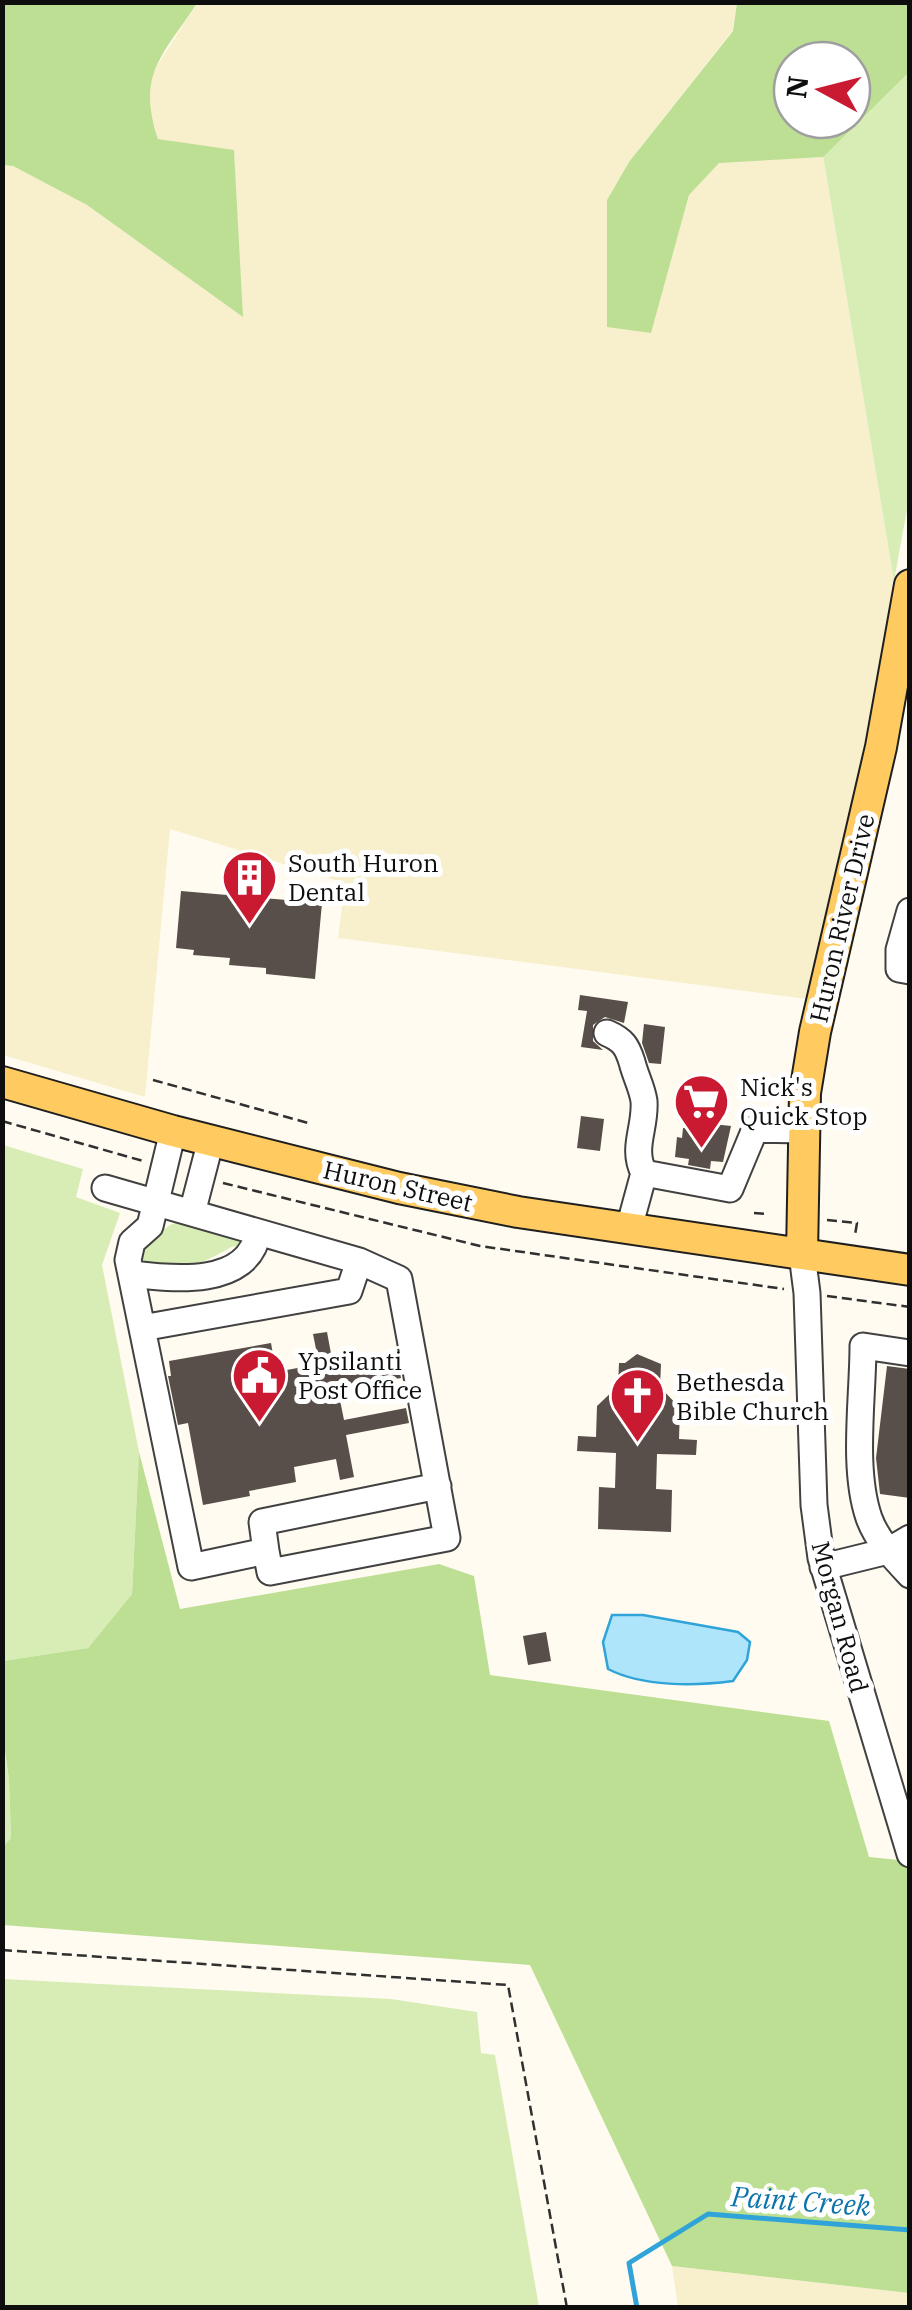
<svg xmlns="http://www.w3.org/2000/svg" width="912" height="2310" font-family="'IBM Plex Serif',serif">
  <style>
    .farmland { fill: #f8f0cd }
    .green { fill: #d7edb5 }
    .forest { fill: #bcdf93; fill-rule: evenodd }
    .water { fill: #afe5fb; stroke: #30a4d8; stroke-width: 2.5 }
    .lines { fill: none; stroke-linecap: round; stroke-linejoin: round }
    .stream { stroke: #30a4d8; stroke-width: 5 }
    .building { fill: #584e4a }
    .minor-casing { stroke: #414141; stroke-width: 29 }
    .major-casing { stroke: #1f1f1f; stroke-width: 34 }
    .path { stroke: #303030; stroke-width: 2.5; stroke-dasharray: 10 5; stroke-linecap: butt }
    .minor { stroke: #fff; stroke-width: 25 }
    .major { stroke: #ffca60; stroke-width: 30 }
    .labels { text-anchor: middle; stroke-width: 10; stroke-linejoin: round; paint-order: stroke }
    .poi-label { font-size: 25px; fill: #0e0e0e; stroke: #fff; text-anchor: start }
    .street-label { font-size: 25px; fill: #0e0e0e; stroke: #fff }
    .water-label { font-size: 28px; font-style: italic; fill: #0d74ab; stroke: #fff }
  </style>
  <rect width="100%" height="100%" fill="#fffbf0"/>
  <path class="farmland" d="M197,3H737L733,30L629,162L607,200L651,332L689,195L719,162L823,157L894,581L862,780L843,840L807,999L338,938L345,883L170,829L145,1097L3,1055L2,165L13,166L87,205L242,316L234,151L158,139L149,107L151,75Z
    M672,2266L909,2293V2307H678Z"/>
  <path class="green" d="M909,3L910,493L894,581L817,120H852V60Z
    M3,1145L83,1169L76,1197L120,1213L102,1265L139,1452L132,1594L88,1648L3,1661Z
    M178,1222L240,1238L241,1251L233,1246C191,1271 184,1267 137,1267L136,1252L170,1225Z
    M2,1739L9,1779L11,1838L3,1847Z
    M3,1979L391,1999L477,2012L481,2053L495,2055L539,2307H3Z"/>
  <path class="forest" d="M3,2L197,3C163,56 136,73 158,139L234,150L243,317L87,205L13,166L3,165Z
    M737,3H909V72L823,157L719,163L689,195L651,333L607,327V200L629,162L733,31ZM792,60H852V120H792Z
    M139,1452L180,1609L439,1564L474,1576L490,1675L829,1721L869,1857L909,1861V2293L672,2266L530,1965L3,1925V1847L11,1838L9,1779L3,1739V1661L88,1648L132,1594Z"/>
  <path class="water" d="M612,1615H643L738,1632L750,1642L747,1660L733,1681C695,1686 643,1687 608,1669L603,1642Z"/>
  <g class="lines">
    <path class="stream" d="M637,2308L629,2263L708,2214L910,2230"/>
  </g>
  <path class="building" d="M181,891L322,903L315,979L266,974V968L229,965L230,958L193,955L194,950L176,948Z
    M580,995L628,1002L624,1023L605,1017L593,1025V1041L603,1050L581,1047L587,1011L578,1010Z
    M644,1024L665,1027L661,1064L649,1063L642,1043Z
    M581,1116L604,1119L600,1151L577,1148Z
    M695,1122L731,1126L723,1162L711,1161L710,1169L688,1165L689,1159L675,1157L677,1137L682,1138L683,1128L694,1129Z
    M327,1332L335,1375L398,1363L401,1378L338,1390L344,1420L406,1408L409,1423L346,1435L354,1477L340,1480L336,1459L294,1467L296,1482L249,1491L250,1496L203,1505L188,1423L178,1425L168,1376H171L169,1361L271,1343L276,1372L319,1364L313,1334Z
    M637,1354L661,1364L660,1387L680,1408L679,1439L697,1440L696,1455L657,1454L656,1489L672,1490L671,1532L598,1529L599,1487L615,1488L616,1453L577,1451L578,1436L596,1437L597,1406L618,1386L619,1363H625Z
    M887,1366L910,1369V1498L880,1494L876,1458Z
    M546,1632L551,1661L528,1665L523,1636Z"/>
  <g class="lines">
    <defs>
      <path id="minor" d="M910,911L899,950V969L910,971
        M607,1033C623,1040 627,1046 632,1062C635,1075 642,1087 644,1101C646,1128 631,1148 644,1173
        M173,1131L150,1226L132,1242L128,1260L191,1567L266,1551L270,1572L447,1538L399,1279L359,1261
        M105,1188L359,1261L349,1291L142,1328
        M192,1213L211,1140
        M629,1228L644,1173L730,1189L755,1129L804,1130
        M802,1254L807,1293L814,1505L821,1558L910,1854
        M132,1274C172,1279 249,1288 258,1232
        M910,1353L863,1346C863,1398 852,1469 869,1518C877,1540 894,1558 910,1575
        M266,1551L262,1522L438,1486
        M823,1567L888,1551L910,1538"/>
      <path id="major" d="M2,1082L173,1131L399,1188L518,1212L910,1270
        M802,1254L805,1093L815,1032L881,747L910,585"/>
    </defs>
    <use href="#minor" class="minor-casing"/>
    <use href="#major" class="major-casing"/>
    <path class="path" d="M153,1080L312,1124
      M2,1121L143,1161
      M223,1183L480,1246L784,1289
      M754,1213L767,1214
      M827,1220L857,1223L855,1235
      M827,1296L910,1307
      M2,1950L508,1985L567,2308"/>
    <use href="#minor" class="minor"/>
    <use href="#major" class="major"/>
  </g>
  <defs>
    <symbol id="building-pin" viewBox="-11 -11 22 30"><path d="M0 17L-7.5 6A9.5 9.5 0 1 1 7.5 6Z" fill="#ca1a32" stroke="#fff"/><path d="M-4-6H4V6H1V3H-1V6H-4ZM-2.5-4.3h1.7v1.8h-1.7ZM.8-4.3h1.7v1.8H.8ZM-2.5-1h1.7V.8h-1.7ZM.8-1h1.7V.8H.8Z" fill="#fff"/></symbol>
    <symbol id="supermarket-pin" viewBox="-11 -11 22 30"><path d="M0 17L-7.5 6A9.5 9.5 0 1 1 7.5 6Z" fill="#ca1a32" stroke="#fff"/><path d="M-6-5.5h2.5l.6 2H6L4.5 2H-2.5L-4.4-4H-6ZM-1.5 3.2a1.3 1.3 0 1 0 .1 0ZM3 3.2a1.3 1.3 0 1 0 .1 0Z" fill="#fff"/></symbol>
    <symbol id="civic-pin" viewBox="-11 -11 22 30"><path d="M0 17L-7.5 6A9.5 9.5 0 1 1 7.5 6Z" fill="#ca1a32" stroke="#fff"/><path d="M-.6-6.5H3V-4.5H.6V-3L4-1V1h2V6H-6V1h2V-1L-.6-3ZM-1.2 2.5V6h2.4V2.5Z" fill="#fff"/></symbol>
    <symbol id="church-pin" viewBox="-11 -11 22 30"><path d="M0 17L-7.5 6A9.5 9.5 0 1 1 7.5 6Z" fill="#ca1a32" stroke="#fff"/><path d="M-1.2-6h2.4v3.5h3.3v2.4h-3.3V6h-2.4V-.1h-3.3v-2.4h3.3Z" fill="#fff"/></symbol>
  </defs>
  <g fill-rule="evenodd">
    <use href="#building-pin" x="218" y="846" width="63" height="86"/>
    <use href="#supermarket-pin" x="670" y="1070" width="63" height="86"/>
    <use href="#civic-pin" x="228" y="1344" width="63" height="86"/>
    <use href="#church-pin" x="606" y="1364" width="63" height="86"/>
  </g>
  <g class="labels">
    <g class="poi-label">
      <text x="288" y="872">South Huron<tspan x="288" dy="29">Dental</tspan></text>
      <text x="740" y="1096">Nick's<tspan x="740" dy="29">Quick Stop</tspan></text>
      <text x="298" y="1370">Ypsilanti<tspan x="298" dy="29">Post Office</tspan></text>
      <text x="676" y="1391">Bethesda<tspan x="676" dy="29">Bible Church</tspan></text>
    </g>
    <g class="street-label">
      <text transform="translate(842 918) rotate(-77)" y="9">Huron River Drive</text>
      <text transform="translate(398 1186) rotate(13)" y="9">Huron Street</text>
      <text transform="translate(840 1617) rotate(75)" y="9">Morgan Road</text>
    </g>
    <g class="water-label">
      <text transform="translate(801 2201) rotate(4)" y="10">Paint Creek</text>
    </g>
  </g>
  <rect width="912" height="2310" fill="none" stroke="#0e0e0e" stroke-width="10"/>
  <g transform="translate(822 90) rotate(277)"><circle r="48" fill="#ffffff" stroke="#9f9f9f" stroke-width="2.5"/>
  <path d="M0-8L18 38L0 25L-18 38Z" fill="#ca1a32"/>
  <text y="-15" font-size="28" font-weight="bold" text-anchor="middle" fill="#0e0e0e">N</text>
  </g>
</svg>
